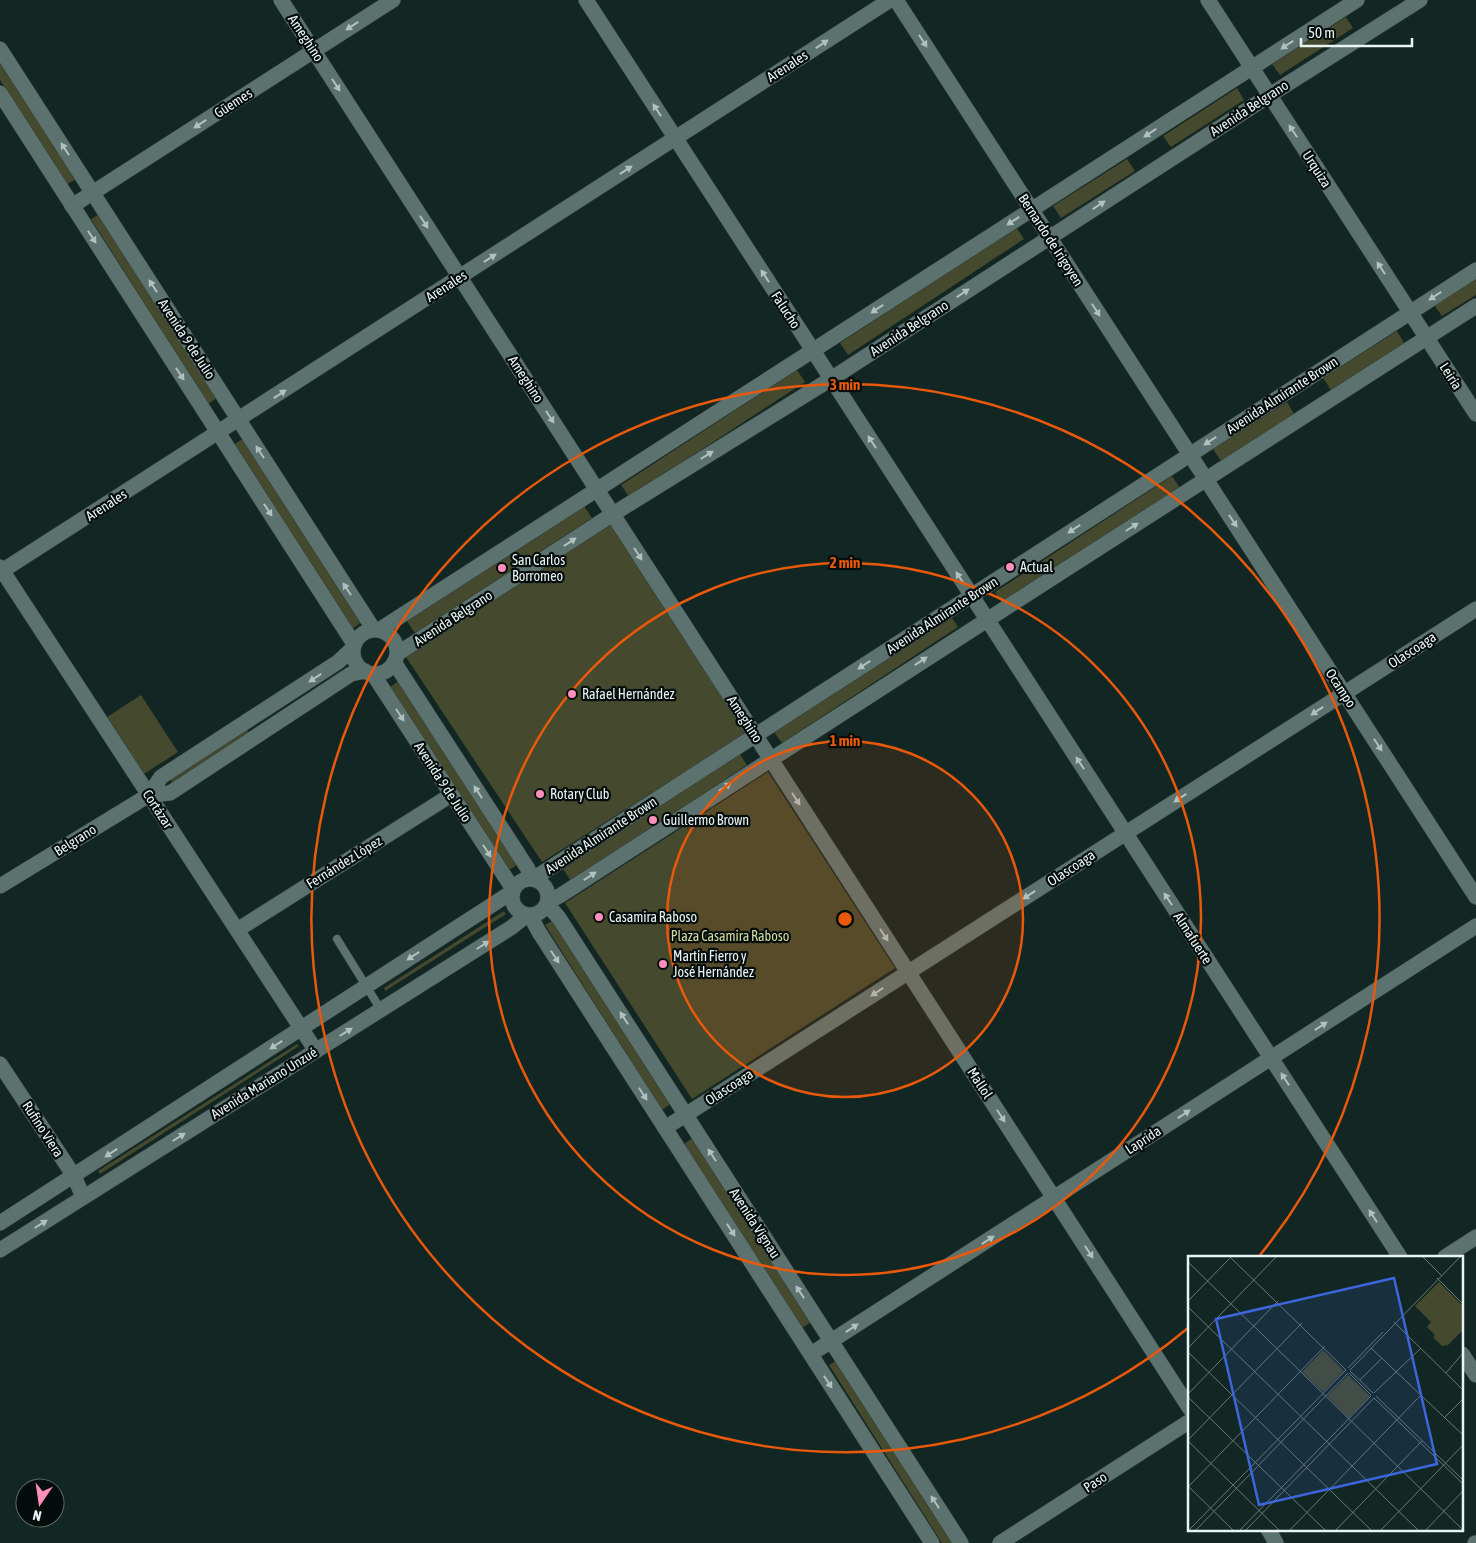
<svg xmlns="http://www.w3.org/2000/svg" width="1476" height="1543" font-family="'Asap Condensed',sans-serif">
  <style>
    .green { fill: #45492e }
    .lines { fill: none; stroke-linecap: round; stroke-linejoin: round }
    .lane-casing { stroke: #33423f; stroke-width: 9 }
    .street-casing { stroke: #33423f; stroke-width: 16 }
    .secondary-casing { stroke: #33423f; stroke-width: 16 }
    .lane { stroke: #5c726e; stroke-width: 8 }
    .street { stroke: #5c726e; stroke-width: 15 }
    .secondary { stroke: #5c726e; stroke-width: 15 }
    .oneway { fill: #b1c1be }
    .ring { fill: none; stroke: #e8590c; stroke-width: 2.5 }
    .poi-dot { fill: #fe8ebc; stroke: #050d0c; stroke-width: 2 }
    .labels { text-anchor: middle; stroke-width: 4.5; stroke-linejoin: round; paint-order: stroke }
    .street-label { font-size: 14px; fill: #e9f5f3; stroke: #050d0c }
    .poi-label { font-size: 14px; fill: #e9f5f3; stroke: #050d0c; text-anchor: start }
    .park-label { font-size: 14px; fill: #d2dba0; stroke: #050d0c }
    .inset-road { fill: none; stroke: #687976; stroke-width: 1 }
    .view { fill: #3c67dc; fill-opacity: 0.15; stroke: #3c67dc; stroke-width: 2.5 }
    .inset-edge { fill: none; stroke: #e9f5f3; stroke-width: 2.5 }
    .centre { fill: #e8590c; stroke: #050d0c; stroke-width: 2.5 }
    .ring-label { font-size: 15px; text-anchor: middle; font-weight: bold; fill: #e8590c; stroke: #050d0c; stroke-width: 4.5; stroke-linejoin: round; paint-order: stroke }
  </style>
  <rect width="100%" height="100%" fill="#122623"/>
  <path class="green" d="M1346,17L1353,28L1280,75L1272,64Z
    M0,59L76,179L66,185L0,80Z
    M1237,88L1244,100L1171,147L1163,136Z
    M1127,159L1135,171L1061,218L1053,206Z
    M101,213L218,397L208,404L91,219Z
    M1016,227L1024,239L848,355L840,343Z
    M1476,278V295L1442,316L1434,305Z
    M1397,331L1404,343L1331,390L1323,378Z
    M797,370L805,382L629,497L621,485Z
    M1287,402L1294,414L1221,461L1213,449Z
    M243,439L360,623L351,630L233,445Z
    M1172,476L1180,488L1003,604L995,592Z
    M584,506L592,518L415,633L407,621Z
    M608,520L747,733L542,862L406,657Z
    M950,615L958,627L782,743L773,731Z
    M400,680L517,865L507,871L390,687Z
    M141,695L178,752L144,774L107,717Z
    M247,730L249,733L172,782L170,779Z
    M739,753L747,765L571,881L563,869Z
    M768,772L895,968L692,1099L565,903Z
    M504,911L506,914L385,991L384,988Z
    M555,919L672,1103L662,1110L545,925Z
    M297,1044L299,1046L100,1174L98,1171Z
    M694,1137L811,1322L802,1328L684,1144Z
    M839,1359L956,1543H942L829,1365Z"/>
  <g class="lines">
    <defs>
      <path id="lane" d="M337,939L381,1010"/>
      <path id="street" d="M281,0L1190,1409
        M586,0L1400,1257
        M896,0L1476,897
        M1208,0L1476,414
        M72,206L393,0
        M0,567L316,1051
        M2,571L890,0
        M0,886L149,795
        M237,930L451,795
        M0,1064L74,1176L83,1197
        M665,1128L1476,609
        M1445,1257L1476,1237
        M811,1354L1476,926
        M1462,1354L1476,1375
        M1268,1529L1276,1543
        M1000,1543L1190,1421
        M1475,1543H1476"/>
      <path id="secondary" d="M0,49L374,630
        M0,93L354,644
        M379,630L1357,0
        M353 652a22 22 0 1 1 44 0a22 22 0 1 1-44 0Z
        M397,654L613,514L831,379L1270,95L1420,0
        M394,662L528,869L530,879
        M373,674L513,889
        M149,795L161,777L338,662L353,648
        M149,795L170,793L351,674L365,671
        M512 897a18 18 0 1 1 36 0a18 18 0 1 1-36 0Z
        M533,879L1476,270
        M548,902L561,895C865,696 1171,503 1476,306
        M547,904L559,918L961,1543
        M530,915L539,932L932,1543
        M0,1223L512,892
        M0,1250L512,927L527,915"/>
    </defs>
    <use href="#lane" class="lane-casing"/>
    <use href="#street" class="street-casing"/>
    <use href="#secondary" class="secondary-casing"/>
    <use href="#lane" class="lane"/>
    <use href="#street" class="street"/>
    <use href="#secondary" class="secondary"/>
  </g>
  <defs><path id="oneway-solid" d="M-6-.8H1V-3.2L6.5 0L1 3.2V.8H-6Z" transform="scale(1.25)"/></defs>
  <g class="oneway">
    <use href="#oneway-solid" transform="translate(352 26) rotate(147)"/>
    <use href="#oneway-solid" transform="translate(923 41) rotate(57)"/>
    <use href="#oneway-solid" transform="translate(822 44) rotate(-33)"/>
    <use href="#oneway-solid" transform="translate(1287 45) rotate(147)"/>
    <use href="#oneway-solid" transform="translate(336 85) rotate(57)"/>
    <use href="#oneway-solid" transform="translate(657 110) rotate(-123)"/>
    <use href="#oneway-solid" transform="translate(200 124) rotate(147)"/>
    <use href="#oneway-solid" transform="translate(1293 131) rotate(-123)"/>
    <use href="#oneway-solid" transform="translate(1150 133) rotate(147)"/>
    <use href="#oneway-solid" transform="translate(65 149) rotate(-123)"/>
    <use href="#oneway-solid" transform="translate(626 170) rotate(-33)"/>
    <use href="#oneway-solid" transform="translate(1099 205) rotate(-33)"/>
    <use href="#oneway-solid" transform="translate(1013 221) rotate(147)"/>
    <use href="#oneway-solid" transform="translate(424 222) rotate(57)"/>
    <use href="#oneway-solid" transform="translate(92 237) rotate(57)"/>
    <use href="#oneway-solid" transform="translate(490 258) rotate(-33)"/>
    <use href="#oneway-solid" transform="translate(1381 268) rotate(-123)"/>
    <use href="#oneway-solid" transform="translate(765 276) rotate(-123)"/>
    <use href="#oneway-solid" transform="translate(153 286) rotate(-123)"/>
    <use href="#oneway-solid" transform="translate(963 293) rotate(-33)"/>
    <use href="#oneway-solid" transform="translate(1435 296) rotate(147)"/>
    <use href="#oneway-solid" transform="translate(877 309) rotate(147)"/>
    <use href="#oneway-solid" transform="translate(1096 310) rotate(57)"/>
    <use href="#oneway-solid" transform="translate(180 374) rotate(57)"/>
    <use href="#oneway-solid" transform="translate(280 394) rotate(-33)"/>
    <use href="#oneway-solid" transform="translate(550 417) rotate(57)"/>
    <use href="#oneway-solid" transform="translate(1210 441) rotate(147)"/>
    <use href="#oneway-solid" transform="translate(872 442) rotate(-123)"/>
    <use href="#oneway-solid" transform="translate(260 452) rotate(-123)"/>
    <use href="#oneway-solid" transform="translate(707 455) rotate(-32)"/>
    <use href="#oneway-solid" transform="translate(268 510) rotate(57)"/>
    <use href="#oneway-solid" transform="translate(1233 521) rotate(57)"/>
    <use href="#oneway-solid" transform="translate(1132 527) rotate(-32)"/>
    <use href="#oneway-solid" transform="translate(1074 529) rotate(147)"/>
    <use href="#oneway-solid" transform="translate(570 542) rotate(-33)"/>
    <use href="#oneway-solid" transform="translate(638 554) rotate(57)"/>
    <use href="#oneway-solid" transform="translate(960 578) rotate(-123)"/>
    <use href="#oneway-solid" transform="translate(347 589) rotate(-123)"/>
    <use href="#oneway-solid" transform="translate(921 661) rotate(-33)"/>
    <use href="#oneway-solid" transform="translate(864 665) rotate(147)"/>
    <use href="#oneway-solid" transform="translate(315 678) rotate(147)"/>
    <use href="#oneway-solid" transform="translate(1317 711) rotate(147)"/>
    <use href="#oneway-solid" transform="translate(400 715) rotate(57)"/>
    <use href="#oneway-solid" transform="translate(1378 745) rotate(57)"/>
    <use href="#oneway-solid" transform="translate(1080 763) rotate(-123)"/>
    <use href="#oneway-solid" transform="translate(725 787) rotate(-33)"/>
    <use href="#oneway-solid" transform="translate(478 792) rotate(-123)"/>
    <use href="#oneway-solid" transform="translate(1180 798) rotate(147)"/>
    <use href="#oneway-solid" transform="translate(796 799) rotate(57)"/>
    <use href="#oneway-solid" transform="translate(487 851) rotate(57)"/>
    <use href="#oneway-solid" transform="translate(590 876) rotate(-33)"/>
    <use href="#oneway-solid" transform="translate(1029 895) rotate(147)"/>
    <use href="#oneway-solid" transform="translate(1168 899) rotate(-123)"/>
    <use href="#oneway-solid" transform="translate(884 935) rotate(57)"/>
    <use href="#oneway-solid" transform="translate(483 945) rotate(-32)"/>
    <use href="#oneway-solid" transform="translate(413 956) rotate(147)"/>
    <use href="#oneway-solid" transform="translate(555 957) rotate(57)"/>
    <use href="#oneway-solid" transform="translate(877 992) rotate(147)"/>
    <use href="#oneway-solid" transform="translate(624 1018) rotate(-123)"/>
    <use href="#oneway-solid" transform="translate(1321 1026) rotate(-33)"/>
    <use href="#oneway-solid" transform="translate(346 1032) rotate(-32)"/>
    <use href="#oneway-solid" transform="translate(276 1045) rotate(147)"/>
    <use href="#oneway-solid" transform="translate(1285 1079) rotate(-123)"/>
    <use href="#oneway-solid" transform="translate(643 1094) rotate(57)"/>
    <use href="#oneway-solid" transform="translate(1184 1114) rotate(-33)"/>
    <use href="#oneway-solid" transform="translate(1001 1116) rotate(57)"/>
    <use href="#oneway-solid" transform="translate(179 1137) rotate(-32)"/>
    <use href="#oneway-solid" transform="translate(111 1153) rotate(147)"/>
    <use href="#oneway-solid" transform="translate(712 1155) rotate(-123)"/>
    <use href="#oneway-solid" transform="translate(1373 1216) rotate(-123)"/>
    <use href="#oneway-solid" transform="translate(41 1224) rotate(-32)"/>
    <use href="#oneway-solid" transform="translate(731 1230) rotate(57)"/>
    <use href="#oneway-solid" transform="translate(988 1240) rotate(-33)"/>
    <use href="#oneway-solid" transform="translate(1089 1252) rotate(57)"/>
    <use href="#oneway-solid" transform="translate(800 1292) rotate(-123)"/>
    <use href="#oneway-solid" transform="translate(852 1328) rotate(-33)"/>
    <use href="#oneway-solid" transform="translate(828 1382) rotate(57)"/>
    <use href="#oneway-solid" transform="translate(935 1502) rotate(-123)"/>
  </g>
  <circle cx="845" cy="919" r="178" fill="#e8590c" fill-opacity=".12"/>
  <g class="ring">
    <circle cx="845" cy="919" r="178"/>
    <circle cx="845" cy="919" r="356"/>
    <path d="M1188 1328A534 534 0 1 1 1260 1255"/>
  </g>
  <g class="poi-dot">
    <circle cx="1010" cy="567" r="5"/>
    <circle cx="502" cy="568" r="5"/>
    <circle cx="572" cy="694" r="5"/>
    <circle cx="540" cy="794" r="5"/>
    <circle cx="653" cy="820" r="5"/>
    <circle cx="599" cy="917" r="5"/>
    <circle cx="663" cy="964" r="5"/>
  </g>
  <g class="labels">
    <g class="street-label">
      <text transform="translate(306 38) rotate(57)" y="5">Ameghino</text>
      <text transform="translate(787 66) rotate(-33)" y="5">Arenales</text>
      <text transform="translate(233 103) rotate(-33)" y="5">Güemes</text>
      <text transform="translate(1249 108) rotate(-33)" y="5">Avenida Belgrano</text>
      <text transform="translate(1317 169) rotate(57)" y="5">Urquiza</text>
      <text transform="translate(1051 240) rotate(57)" y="5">Bernardo de Irigoyen</text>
      <text transform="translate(446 286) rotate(-33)" y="5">Arenales</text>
      <text transform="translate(786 310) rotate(57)" y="5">Falucho</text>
      <text transform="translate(909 328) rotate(-33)" y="5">Avenida Belgrano</text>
      <text transform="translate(187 339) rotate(57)" y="5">Avenida 9 de Julio</text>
      <text transform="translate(1451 376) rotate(57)" y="5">Leiría</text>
      <text transform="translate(526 379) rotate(57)" y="5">Ameghino</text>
      <text transform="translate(1282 395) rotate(-33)" y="5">Avenida Almirante Brown</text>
      <text transform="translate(106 505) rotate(-33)" y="5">Arenales</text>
      <text transform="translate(942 615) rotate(-33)" y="5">Avenida Almirante Brown</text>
      <text transform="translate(453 618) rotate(-33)" y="5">Avenida Belgrano</text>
      <text transform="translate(1412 650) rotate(-33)" y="5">Olascoaga</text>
      <text transform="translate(1341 688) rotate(57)" y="5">Ocampo</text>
      <text transform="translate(745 719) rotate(57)" y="5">Ameghino</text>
      <text transform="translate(443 782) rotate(57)" y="5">Avenida 9 de Julio</text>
      <text transform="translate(158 809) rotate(57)" y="5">Cortázar</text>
      <text transform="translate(601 835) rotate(-33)" y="5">Avenida Almirante Brown</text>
      <text transform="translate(75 840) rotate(-32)" y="5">Belgrano</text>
      <text transform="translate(344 862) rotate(-32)" y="5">Fernández López</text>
      <text transform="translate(1071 868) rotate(-33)" y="5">Olascoaga</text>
      <text transform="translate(1193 938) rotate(57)" y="5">Almafuerte</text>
      <text transform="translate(264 1083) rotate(-32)" y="5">Avenida Mariano Unzué</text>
      <text transform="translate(980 1083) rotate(57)" y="5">Mallol</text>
      <text transform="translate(729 1087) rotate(-33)" y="5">Olascoaga</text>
      <text transform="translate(43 1129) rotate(57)" y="5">Rufino Viera</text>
      <text transform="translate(1143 1140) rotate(-33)" y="5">Laprida</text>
      <text transform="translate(755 1223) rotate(57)" y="5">Avenida Vignau</text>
      <text transform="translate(1095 1482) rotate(-33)" y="5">Paso</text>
    </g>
    <g class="poi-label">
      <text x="512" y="565">San Carlos<tspan x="512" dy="16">Borromeo</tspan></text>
      <text x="1020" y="572">Actual</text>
      <text x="582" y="699">Rafael Hernández</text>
      <text x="550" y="799">Rotary Club</text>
      <text x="663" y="825">Guillermo Brown</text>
      <text x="609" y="922">Casamira Raboso</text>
      <text x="673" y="961">Martín Fierro y<tspan x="673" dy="16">José Hernández</tspan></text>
    </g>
    <g class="park-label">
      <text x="730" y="941">Plaza Casamira Raboso</text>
    </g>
  </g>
  <g transform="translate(1188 1256)">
    <rect width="275" height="275" fill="#122623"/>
    <path d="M251,26L275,50V74L260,89L254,90L245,81L247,79L239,71L243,66L227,50ZM135,94L156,115L135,136L114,116ZM160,119L182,140L161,162L139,140Z" fill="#45492e"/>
    <path class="inset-road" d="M41,0L158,114M234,0L254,20M0,6L275,274M249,22L275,48M0,45L43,1M0,51L231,275M206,66L275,134M0,92L89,0M183,92L275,179M0,96L184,275M160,112L195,76M162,114L273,0M162,115L185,137M161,117L183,139M258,117L275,97M172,124L194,102M186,137L233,92M0,138L90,45M188,140L275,224M0,141L138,275M186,142L275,228M256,162L275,143M0,184L114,67M0,185L92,275M0,230L46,275M0,231L137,90M1,274L158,114M7,275L160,117M51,275L183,140M57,275L186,142M101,275L233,139M147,275L234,185M192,275L275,189M237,275L275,235"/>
    <path class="view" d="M206,22L249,208L71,249L28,63Z"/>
    <rect width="275" height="275" class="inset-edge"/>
  </g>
  <circle cx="845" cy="919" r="8" class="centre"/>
  <g class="ring-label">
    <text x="845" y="390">3 min</text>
    <text x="845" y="568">2 min</text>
    <text x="845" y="746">1 min</text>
  </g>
  <g transform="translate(40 1503) rotate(193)"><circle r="24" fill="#050d0c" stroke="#606a68"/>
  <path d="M0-4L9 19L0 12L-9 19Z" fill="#fe8ebc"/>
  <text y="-8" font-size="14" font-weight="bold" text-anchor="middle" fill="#e9f5f3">N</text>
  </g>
  <path d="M1301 38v8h111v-8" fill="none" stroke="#e9f5f3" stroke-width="2.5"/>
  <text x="1308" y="38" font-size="15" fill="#e9f5f3" stroke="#050d0c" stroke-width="4" paint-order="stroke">50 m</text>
</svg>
